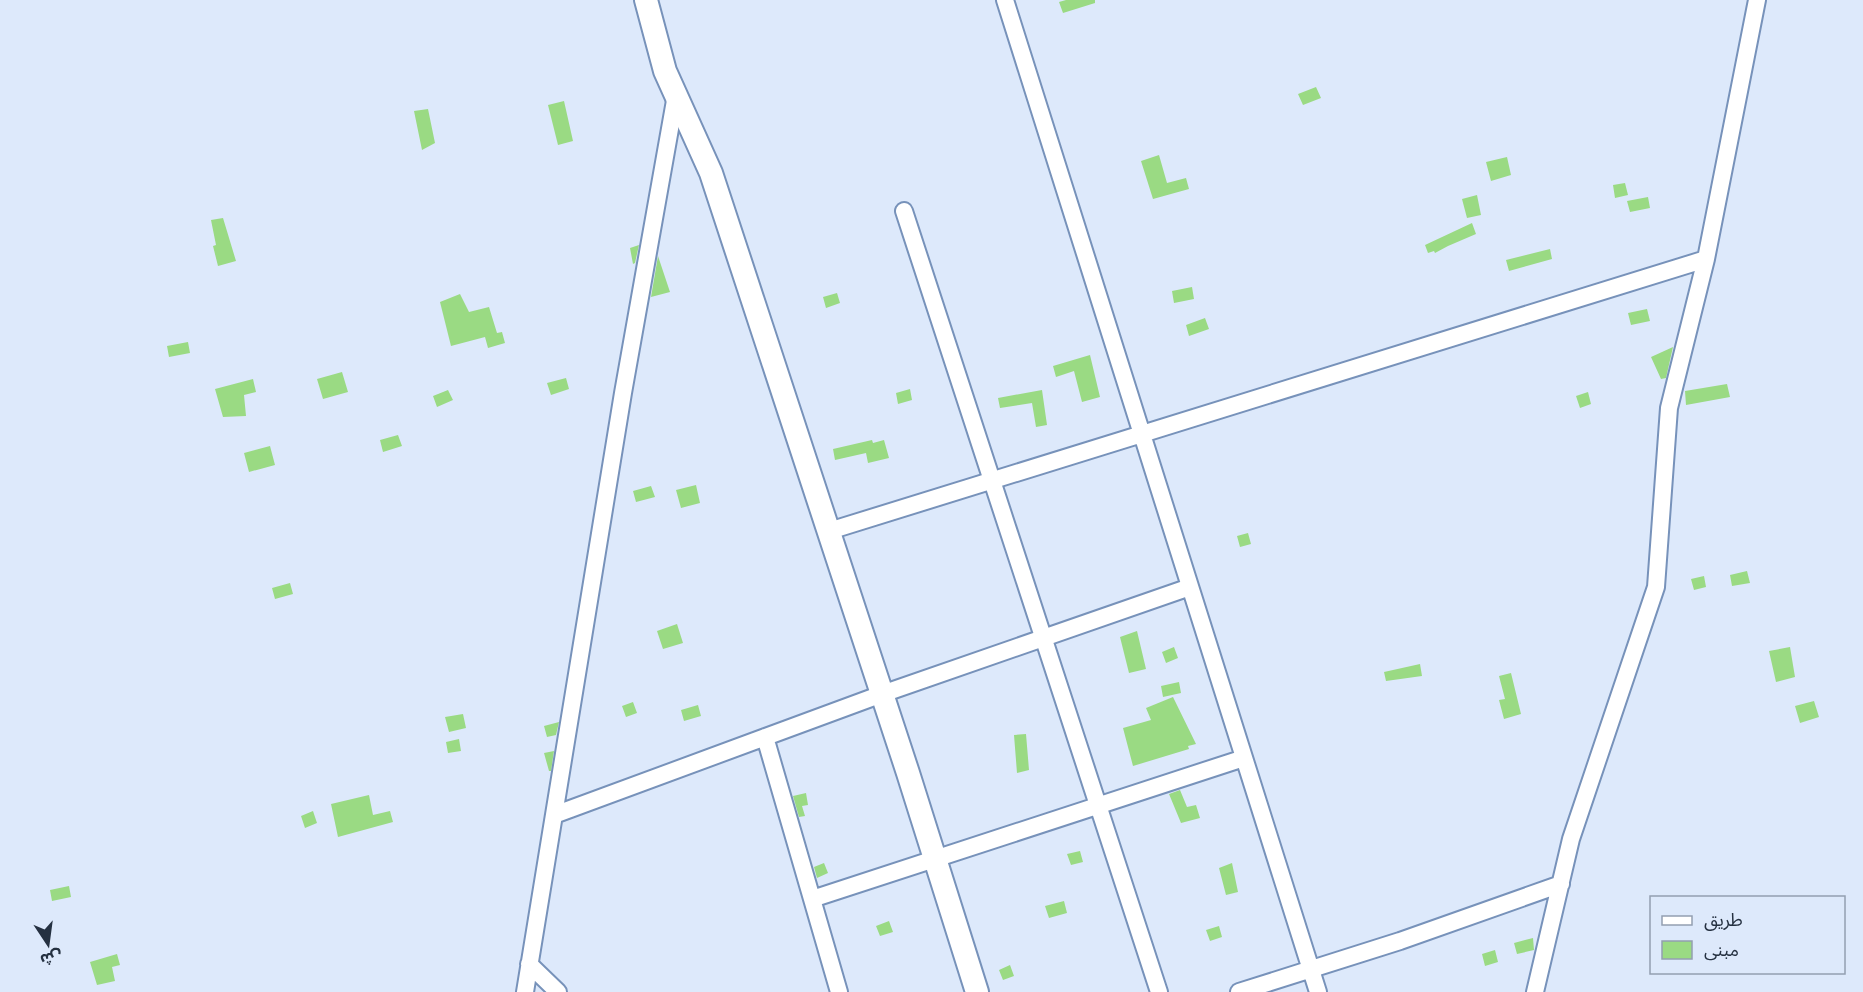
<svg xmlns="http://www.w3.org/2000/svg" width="1863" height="992" font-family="'Golos Text','Noto Sans Arabic',sans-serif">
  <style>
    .building { fill: #9ada83 }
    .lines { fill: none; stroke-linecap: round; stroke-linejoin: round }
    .street-casing { stroke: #7792ba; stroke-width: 20 }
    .secondary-casing { stroke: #7792ba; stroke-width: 26 }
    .street { stroke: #fff; stroke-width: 16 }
    .secondary { stroke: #fff; stroke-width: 22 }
  </style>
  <rect width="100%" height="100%" fill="#dde9fb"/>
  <path class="building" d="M1066,0H1095V3L1063,13L1059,2Z
    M1316,87L1321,98L1303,105L1298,94Z
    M564,101L573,141L558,145L548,105Z
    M428,109L435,143L422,150L414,111Z
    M1159,155L1167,183L1186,178L1189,189L1153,199L1141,161Z
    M1507,157L1511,175L1491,181L1486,162Z
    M1625,183L1628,195L1615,198L1613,185Z
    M1477,195L1481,215L1467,218L1462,199Z
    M1648,197L1650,208L1630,212L1627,201Z
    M223,218L236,261L218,266L213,246L216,245L211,220Z
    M1472,223L1476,234L1448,246L1435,253L1434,251L1428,253L1425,245Z
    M639,245L635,263L633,264L630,248Z
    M1550,249L1552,259L1509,271L1506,260Z
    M658,256L670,292L651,297Z
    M1192,287L1194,299L1174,303L1172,291Z
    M837,293L840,303L826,308L823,297Z
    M460,294L469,312L489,307L497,333L502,332L505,343L488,348L485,337L451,346L440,302Z
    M1647,309L1650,321L1631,325L1628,313Z
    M1205,318L1209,329L1189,336L1186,325Z
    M188,342L190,353L169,357L167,346Z
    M1673,347L1666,378L1661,379L1651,357Z
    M1090,355L1100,397L1082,402L1074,371L1056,377L1053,366Z
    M342,372L348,392L323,399L317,379Z
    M566,378L569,389L551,395L547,383Z
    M253,379L256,392L244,395L246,416L223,417L215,389Z
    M1727,384L1730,397L1686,405L1685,391Z
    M910,389L912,400L898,404L896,393Z
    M448,390L453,400L437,407L433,396Z
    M1042,390L1047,425L1036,427L1032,403L1000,408L998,398Z
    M1588,392L1591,404L1580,408L1576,396Z
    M398,435L402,446L383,452L380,440Z
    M872,440L873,443L884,440L889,458L868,463L866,453L835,460L833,449Z
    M270,446L275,465L249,472L244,453Z
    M696,485L700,503L681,508L676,490Z
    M651,486L655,497L636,502L633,491Z
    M1248,533L1251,544L1240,547L1237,536Z
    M1747,571L1750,583L1732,586L1730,575Z
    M1704,576L1706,587L1694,590L1691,579Z
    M290,583L293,594L275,599L272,588Z
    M677,624L683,643L663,649L657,631Z
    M1137,631L1146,669L1129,673L1120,637Z
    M1174,647L1178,658L1166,663L1162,652Z
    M1790,647L1795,677L1776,682L1769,651Z
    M1420,664L1422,676L1386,681L1384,672Z
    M1511,673L1521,714L1504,719L1499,700L1505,699L1499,676Z
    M1179,682L1181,693L1163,697L1161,686Z
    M1173,697L1196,744L1188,746L1189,749L1133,766L1123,728L1151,720L1146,708Z
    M1814,701L1819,717L1800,723L1795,706Z
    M633,702L637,713L626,717L622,706Z
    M698,705L701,716L684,721L681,710Z
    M463,714L466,728L449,732L445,717Z
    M559,722L556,735L547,737L544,726Z
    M1026,734L1029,770L1017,773L1014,735Z
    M459,739L461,751L448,753L446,742Z
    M554,751L551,771H549L544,753Z
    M1180,790L1187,807L1196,805L1200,818L1181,823L1169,794Z
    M806,793L808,805L802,806L805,816L799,817L793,796Z
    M369,795L373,815L390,811L393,822L338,837L331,804Z
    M313,811L317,823L305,828L301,816Z
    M1080,851L1083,862L1071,865L1067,854Z
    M824,863L828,873L817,878L814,867Z
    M1232,863L1238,892L1226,895L1219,868Z
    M69,886L71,897L52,901L50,890Z
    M1064,901L1067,913L1049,918L1045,906Z
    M889,921L893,932L880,936L876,926Z
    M1219,926L1222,937L1210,941L1206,930Z
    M1533,938L1534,950L1517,954L1514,943Z
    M1495,950L1498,962L1485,966L1482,954Z
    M117,954L120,965L112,967L115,981L97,985L90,962Z
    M1010,965L1014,976L1003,980L999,970Z"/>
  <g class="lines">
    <defs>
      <path id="street" d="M1005,0L1318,992
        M904,211L1159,992
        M829,531L1706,259
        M765,737L839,992
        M554,815L882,694L1190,587
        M812,899L1244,758
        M529,964L558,992
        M525,992L623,393L676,95
        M1239,992L1400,941L1561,884
        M1535,992L1571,839L1656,587L1669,408L1706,259L1757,0"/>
      <path id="secondary" d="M646,0L665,71L711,173L908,773L977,992"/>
    </defs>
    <use href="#street" class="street-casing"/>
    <use href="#secondary" class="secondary-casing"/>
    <use href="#street" class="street"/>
    <use href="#secondary" class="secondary"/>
  </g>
  <rect x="1650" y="896" width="195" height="78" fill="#dde9fb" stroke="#939fb1" stroke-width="1.5"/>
  <rect x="1662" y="916" width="30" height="9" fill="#ffffff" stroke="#939fb1" stroke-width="1.5"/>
  <text x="1704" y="926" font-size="18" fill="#253141">طريق</text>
  <rect x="1662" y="941" width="30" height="18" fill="#9ada83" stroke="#939fb1" stroke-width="1.5"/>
  <text x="1704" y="956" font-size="18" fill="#253141">مبنى</text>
  <g transform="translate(48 944) rotate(167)" stroke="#dde9fb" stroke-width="4.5" paint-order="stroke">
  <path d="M0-4.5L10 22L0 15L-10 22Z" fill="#253141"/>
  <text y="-9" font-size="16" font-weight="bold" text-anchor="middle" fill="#253141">ش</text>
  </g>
</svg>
